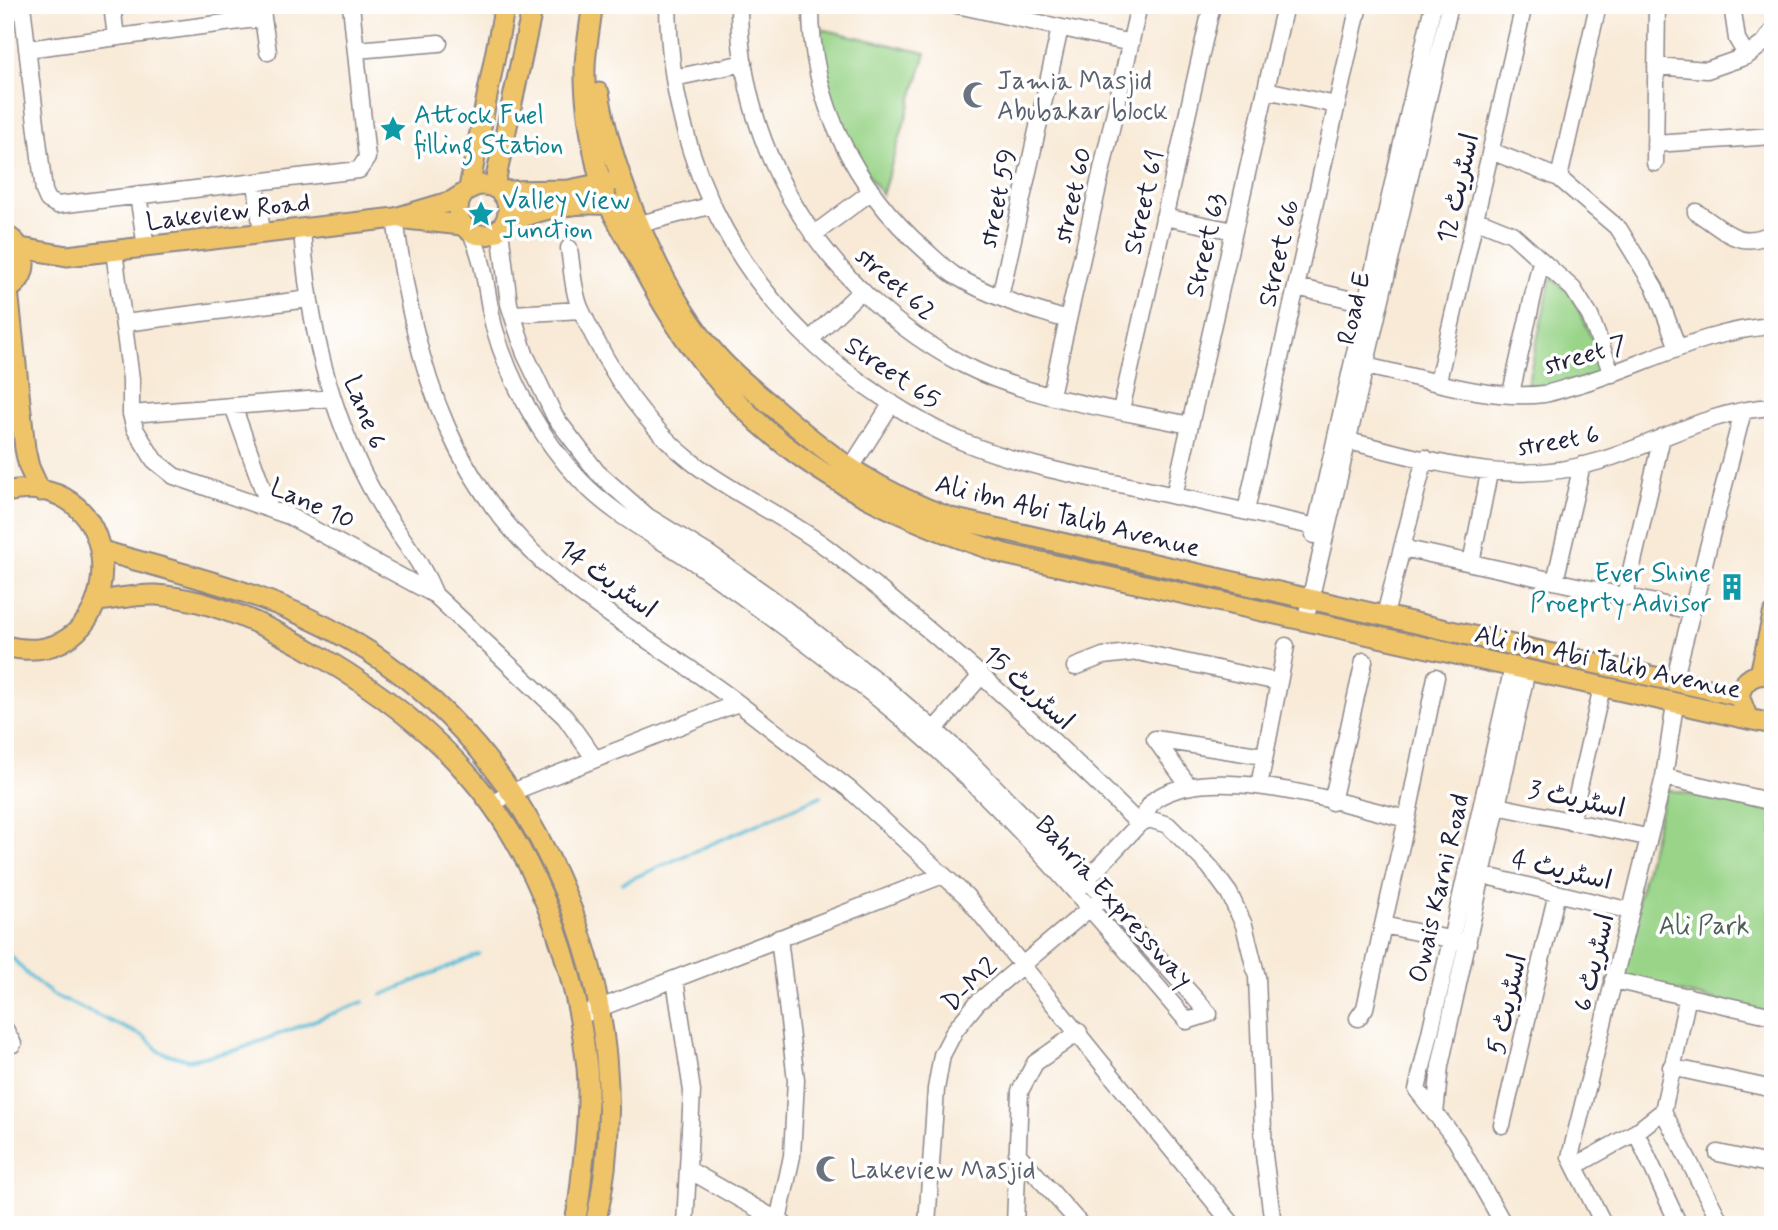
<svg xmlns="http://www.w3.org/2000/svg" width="1778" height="1230" font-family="Mynerve,'Playpen Sans Arabic',sans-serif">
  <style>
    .green { fill: #99d488; stroke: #5e7b62; stroke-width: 2 }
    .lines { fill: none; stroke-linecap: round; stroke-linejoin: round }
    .stream { stroke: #5abdd8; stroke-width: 3.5 }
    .minor-casing { stroke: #8d8689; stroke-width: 19 }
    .major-casing { stroke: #8d8689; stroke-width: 23 }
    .minor { stroke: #fff; stroke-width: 16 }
    .major { stroke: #efc469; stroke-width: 19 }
    .labels { text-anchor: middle; stroke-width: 7; stroke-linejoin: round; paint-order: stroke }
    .worship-label { font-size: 26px; fill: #5b616d; stroke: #fff; text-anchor: start }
    .culture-label { font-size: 26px; fill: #0d838f; stroke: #fff; text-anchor: start }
    .street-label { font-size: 26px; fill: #22223b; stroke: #fff }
    .park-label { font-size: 26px; fill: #4c6056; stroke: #fff }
  </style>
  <rect width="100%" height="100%" fill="#fff"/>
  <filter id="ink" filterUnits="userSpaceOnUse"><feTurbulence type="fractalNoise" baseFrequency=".0143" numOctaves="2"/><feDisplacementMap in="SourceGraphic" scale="14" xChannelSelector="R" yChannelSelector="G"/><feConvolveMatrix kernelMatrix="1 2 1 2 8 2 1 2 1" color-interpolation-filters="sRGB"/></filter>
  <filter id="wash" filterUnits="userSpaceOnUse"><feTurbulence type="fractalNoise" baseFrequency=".00686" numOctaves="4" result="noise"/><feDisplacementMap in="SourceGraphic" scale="28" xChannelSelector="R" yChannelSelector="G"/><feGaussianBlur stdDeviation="1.57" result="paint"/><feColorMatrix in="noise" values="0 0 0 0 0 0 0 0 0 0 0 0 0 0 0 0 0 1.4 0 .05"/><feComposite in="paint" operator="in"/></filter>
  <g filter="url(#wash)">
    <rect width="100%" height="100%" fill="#f8ead7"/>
    <path class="green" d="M817,28L926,53L882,195L833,123Z
      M1551,278L1572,295L1607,371L1575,382L1526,390Z
      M1666,789L1773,812V1014L1618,978Z"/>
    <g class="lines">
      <path class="stream" d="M622,883L821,796
        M5,950L29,976L53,995L145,1037L160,1052L189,1060L237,1050L363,1002
        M382,995L479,954"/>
    </g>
  </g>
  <g filter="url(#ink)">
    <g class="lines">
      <defs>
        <path id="minor" d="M22,5L44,191L48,200L57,205L359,170L367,158L351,5
          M112,5L116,37
          M668,5C670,169 745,307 882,397C909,415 936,431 966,443C1018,464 1075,475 1129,486C1192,500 1254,513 1316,527
          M739,5C739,158 830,295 964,365C1033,400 1116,409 1190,425
          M811,5C810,100 854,188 925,250C934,258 944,268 954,275C989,296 1029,309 1068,320
          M957,5L1131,43
          M1732,5L1737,39L1747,56L1764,43L1773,30
          M263,18L268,52
          M27,49L263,18L261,5
          M356,50L439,43
          M1656,66L1707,70L1747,56
          M674,78L744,63
          M1266,90L1336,105
          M1655,144L1773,136
          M1491,151L1559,178L1619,229L1655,288L1678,348
          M1655,163L1657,5
          M1559,178L1598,5
          M256,182L262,234
          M138,195L146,247
          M1696,212C1726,231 1738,250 1773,233
          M1164,217L1234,231
          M395,218C415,370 452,498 580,593C632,632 687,664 738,703L512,792L492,804
          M1475,219L1512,234L1573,289L1590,316L1612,374
          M640,224L713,205
          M302,228C308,324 329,415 377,499C397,535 419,555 435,595
          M470,232C486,261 486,296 494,327C509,381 541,439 580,480C616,518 662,539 704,569C762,610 820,653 876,697C993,790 1090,908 1187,1021L1209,1014L1103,896L962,754L886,688L771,598L709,554L647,516L597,472L555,417L525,354L509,304L500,229
          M813,235L872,191
          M569,248C572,267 573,293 581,310C607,367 642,423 692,462C735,495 787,517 830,550C938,634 1042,727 1139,824C1144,816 1150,802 1157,798C1216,762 1343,804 1407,819L1383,925L1468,943
          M114,251L131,379V414L135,429L154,460L174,476L289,516L435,595L565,717L595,759
          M1296,287L1366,303
          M1000,297L1060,28
          M513,314L581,310
          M125,323L309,299
          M810,340L862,290
          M1365,366C1421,377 1486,401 1544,394C1556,392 1568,387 1580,384C1645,365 1704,330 1773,326
          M1438,381L1524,5
          M1511,393L1541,261
          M1051,395L1139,5
          M233,406L270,509
          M1121,410L1212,5
          M131,414L333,398
          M1348,441C1435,461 1510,489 1600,461C1658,443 1711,410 1773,407
          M850,469L892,403
          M1174,496L1285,5
          M1246,511L1359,5
          M1314,535L1433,5
          M1402,548L1692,611
          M1471,563L1489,473
          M1555,581L1582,465
          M1625,596L1662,437
          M1308,609L1450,5
          M1385,615L1425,458
          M1075,667L1103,656L1138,652L1278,682
          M1674,681L1743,411
          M738,703L849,789L966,896L1233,1225
          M934,730L980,677
          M1664,777L1773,802
          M1188,785L1155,739L1264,756
          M1259,786L1286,646
          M1332,802L1364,661
          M1497,806L1647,837
          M1407,819L1436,677
          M1571,822L1602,687
          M1482,875L1631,911
          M1080,887L1139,824L1149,819L1168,825L1209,866L1229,893L1244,925L1257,977L1264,1155L1273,1225
          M675,980L692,1091L685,1225
          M1613,980L1773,1016
          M587,1013L943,875
          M1358,1018L1365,1008L1383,925
          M5,1029L13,1044
          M1671,1067L1773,1089
          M1663,1111L1722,1225
          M1435,1114L1440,1066L1527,670
          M1502,1125L1557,893
          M1636,1132L1679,1225
          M1017,1153L1081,1225
          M1718,1153L1773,1165
          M1575,1166L1636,1132L1663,1111L1688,996
          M689,1170L784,1224
          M778,1221L792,1156L796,1080L779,938
          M927,1225L936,1089L942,1055L955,1030L977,1003L1096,903
          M1015,1225L1020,1091L1035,1063L1079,1032
          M1504,1225L1456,1140L1417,1090L1513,667
          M1604,1225L1570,1157L1664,777L1675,704"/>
        <path id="major" d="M592,5C591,26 585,48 585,69C584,101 595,175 609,205C616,220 626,236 634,251C720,423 826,495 1005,554L1748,719
          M599,93C613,176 661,293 718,357C735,376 757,393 777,410C834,460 879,492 951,518L1739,696
          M458 210a25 25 0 1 1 50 0a25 25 0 1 1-50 0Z
          M494,187L533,5
          M469,188L505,5
          M500,191L569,190L613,181
          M406,219L462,225
          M505,224C543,207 579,200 621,206
          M5,235C30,247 31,279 5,291
          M21,248L67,256L395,218L452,201L463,194
          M8,290L25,449L29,467L40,491
          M5,492C137,463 131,678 5,646
          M103,551C189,576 271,593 350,640C545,753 647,1007 595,1225
          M98,601C117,599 137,594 156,595C214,599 273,628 323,658C385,695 447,743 490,802C545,877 577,975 587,1067C590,1102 586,1138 582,1173C580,1190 579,1208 574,1225
          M1760,674L1773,615
          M1773,676C1756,671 1743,679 1739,696L1748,719L1773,724"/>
      </defs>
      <use href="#minor" class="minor-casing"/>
      <use href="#major" class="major-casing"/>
      <use href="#minor" class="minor"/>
      <use href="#major" class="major"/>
    </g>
  </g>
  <defs>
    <symbol id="mosque-bare" viewBox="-9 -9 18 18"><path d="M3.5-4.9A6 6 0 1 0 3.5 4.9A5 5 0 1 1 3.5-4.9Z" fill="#6b7280" stroke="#fff" stroke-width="2.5" paint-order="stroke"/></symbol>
    <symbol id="sight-bare" viewBox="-9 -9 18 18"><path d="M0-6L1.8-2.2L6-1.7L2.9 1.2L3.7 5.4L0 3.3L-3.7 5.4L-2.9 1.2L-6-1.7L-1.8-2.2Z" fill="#0f9aa8" stroke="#fff" stroke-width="2.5" paint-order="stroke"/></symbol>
    <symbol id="building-bare" viewBox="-9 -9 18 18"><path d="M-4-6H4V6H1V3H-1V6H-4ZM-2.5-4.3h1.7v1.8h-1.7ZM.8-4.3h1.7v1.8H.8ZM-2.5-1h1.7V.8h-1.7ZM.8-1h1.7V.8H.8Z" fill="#0f9aa8" stroke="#fff" stroke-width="2.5" paint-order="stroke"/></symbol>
  </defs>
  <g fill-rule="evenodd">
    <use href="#mosque-bare" x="957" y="76" width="38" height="38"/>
    <use href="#sight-bare" x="374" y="110" width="38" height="38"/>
    <use href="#sight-bare" x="462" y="195" width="38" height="38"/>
    <use href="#building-bare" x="1713" y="568" width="38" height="38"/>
    <use href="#mosque-bare" x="810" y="1150" width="38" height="38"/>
  </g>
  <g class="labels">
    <g class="worship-label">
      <text x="997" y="89">Jamia Masjid<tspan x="997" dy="30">Abubakar block</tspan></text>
      <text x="850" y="1178">Lakeview Masjid</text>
    </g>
    <g class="culture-label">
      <text x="414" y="123">Attock Fuel<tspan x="414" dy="30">filling Station</tspan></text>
      <text x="502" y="208">Valley View<tspan x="502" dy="30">Junction</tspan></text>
      <text x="1711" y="581" text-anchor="end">Ever Shine<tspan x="1711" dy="30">Proeprty Advisor</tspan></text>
    </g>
    <g class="street-label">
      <text transform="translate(1457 188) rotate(-77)" y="9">اسٹریٹ 12</text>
      <text transform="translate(1072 195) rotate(-77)" y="9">street 60</text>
      <text transform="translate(997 198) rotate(-78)" y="9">street 59</text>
      <text transform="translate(1143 202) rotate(-77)" y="9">Street 61</text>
      <text transform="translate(228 211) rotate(-7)" y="9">Lakeview Road</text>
      <text transform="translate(1205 245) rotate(-77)" y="9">Street 63</text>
      <text transform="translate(1278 253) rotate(-77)" y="9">Street 66</text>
      <text transform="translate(896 283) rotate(41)" y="9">street 62</text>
      <text transform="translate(1353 308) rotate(-77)" y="9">Road E</text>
      <text transform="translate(1585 354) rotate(-16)" y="9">street 7</text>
      <text transform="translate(893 372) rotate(34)" y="9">Street 65</text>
      <text transform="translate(366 412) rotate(69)" y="9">Lane 6</text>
      <text transform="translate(1558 440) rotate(-10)" y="9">street 6</text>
      <text transform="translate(313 503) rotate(24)" y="9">Lane 10</text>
      <text transform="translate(1068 515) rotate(14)" y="9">Ali ibn Abi Talib Avenue</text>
      <text transform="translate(608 578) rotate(36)" y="9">اسٹریٹ 14</text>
      <text transform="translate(1608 661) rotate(12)" y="9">Ali ibn Abi Talib Avenue</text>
      <text transform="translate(1029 687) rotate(42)" y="9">اسٹریٹ 15</text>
      <text transform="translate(1577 798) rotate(12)" y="9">اسٹریٹ 3</text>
      <text transform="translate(1562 869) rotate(13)" y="9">اسٹریٹ 4</text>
      <text transform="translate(1438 888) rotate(-77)" y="9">Owais Karni Road</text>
      <text transform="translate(1115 901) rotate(48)" y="9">Bahria Expressway</text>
      <text transform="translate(1593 962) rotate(-76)" y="9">اسٹریٹ 6</text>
      <text transform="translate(969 984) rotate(-44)" y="9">D-M2</text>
      <text transform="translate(1506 1004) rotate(-77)" y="9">اسٹریٹ 5</text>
    </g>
    <g class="park-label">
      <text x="1704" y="934">Ali Park</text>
    </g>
  </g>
  <rect width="1778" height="1230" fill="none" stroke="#fff" stroke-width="28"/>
</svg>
